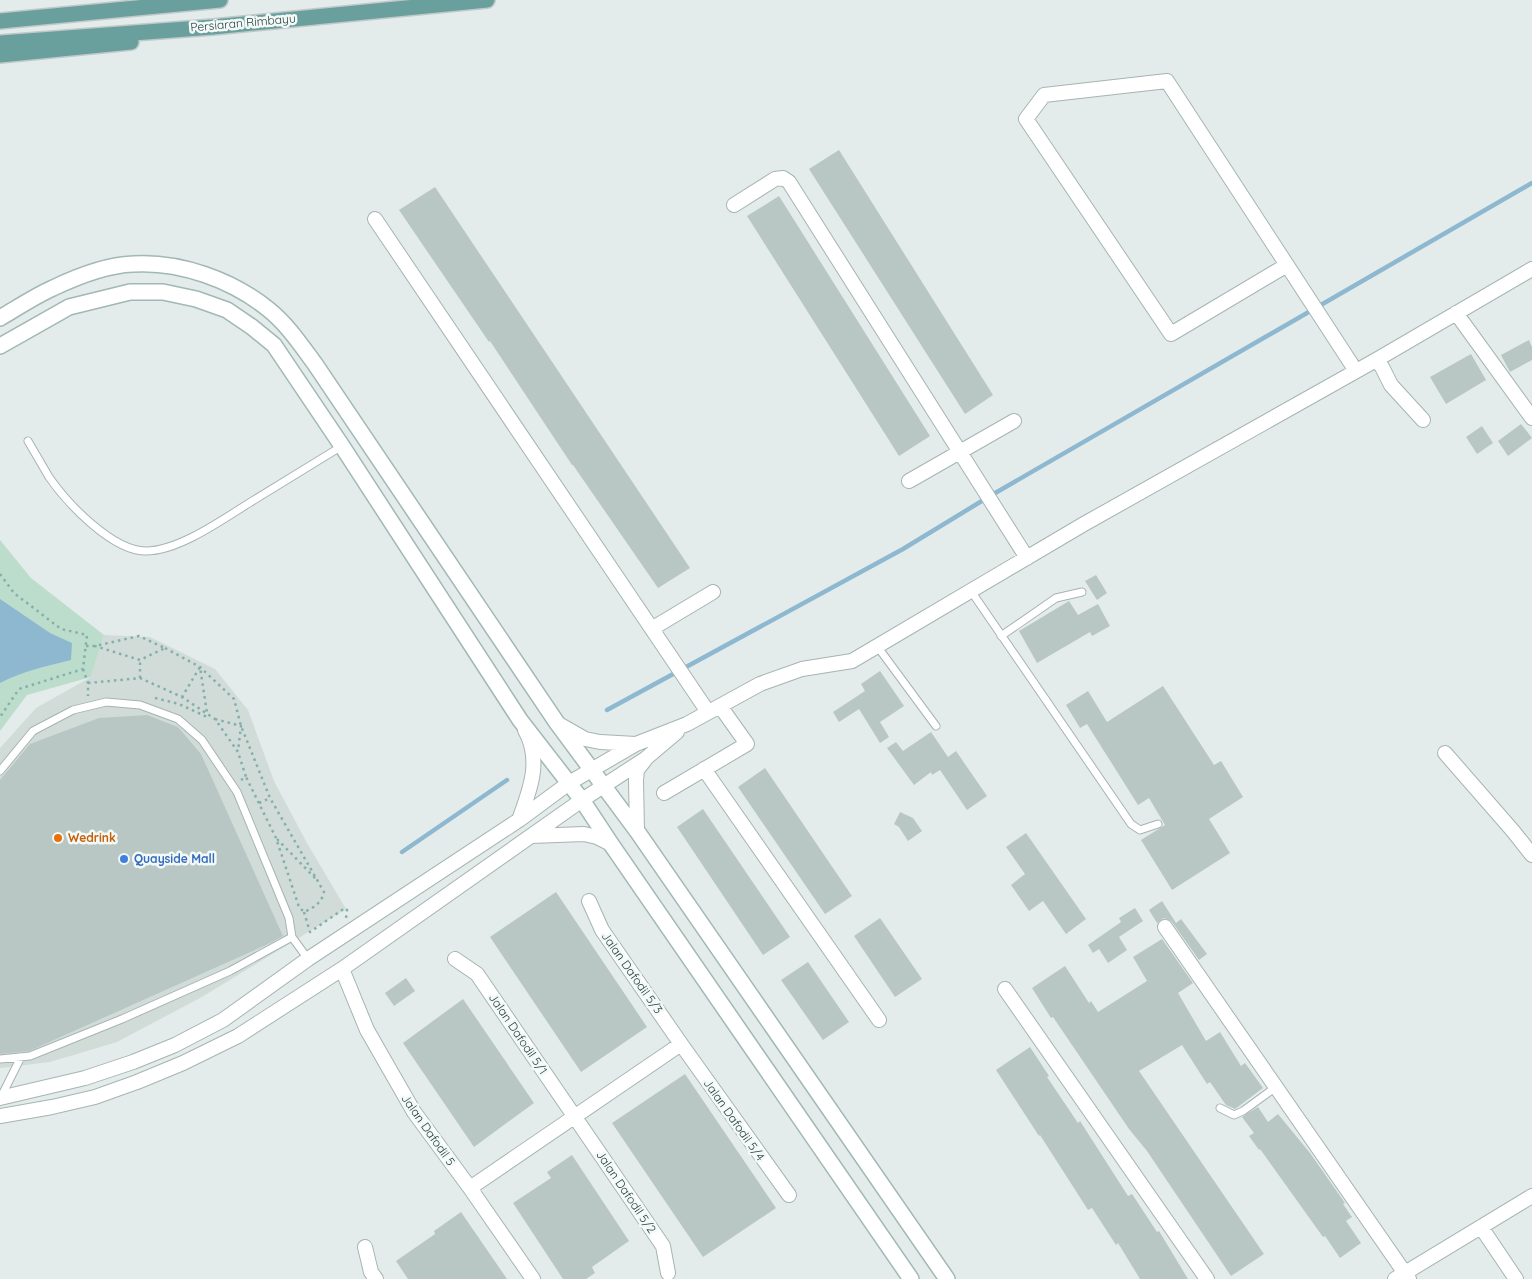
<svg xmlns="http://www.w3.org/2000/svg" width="1532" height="1279" font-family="Quicksand,sans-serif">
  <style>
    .built { fill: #d1dcd9 }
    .green { fill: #bdddcc }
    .water { fill: #8db8d0 }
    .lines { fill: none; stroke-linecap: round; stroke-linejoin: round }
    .stream { stroke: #8db8d0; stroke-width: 4.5 }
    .building { fill: #b8c7c4 }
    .lane-casing { stroke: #a6b4b2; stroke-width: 9 }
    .street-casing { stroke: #a6b4b2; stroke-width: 16 }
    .secondary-casing { stroke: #a1b8b4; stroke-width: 18 }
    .primary-casing { stroke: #c1c9c8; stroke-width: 18 }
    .path { stroke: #84afaa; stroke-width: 2.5; stroke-dasharray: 2.5 4; stroke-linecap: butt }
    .lane { stroke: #fff; stroke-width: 7 }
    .street { stroke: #fff; stroke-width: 14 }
    .secondary { stroke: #fff; stroke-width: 15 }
    .primary { stroke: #69a09d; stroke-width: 15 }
    .food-dot { fill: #e8710a; stroke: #f3f9f7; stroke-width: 2 }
    .shop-dot { fill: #3f7fe0; stroke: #f3f9f7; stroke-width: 2 }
    .labels { text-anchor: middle; stroke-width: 5; stroke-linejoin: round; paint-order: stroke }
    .street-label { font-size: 12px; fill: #233d3b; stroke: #f3f9f7 }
    .food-label { font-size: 12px; font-weight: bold; fill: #c56008; stroke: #f3f9f7; text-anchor: start }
    .shop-label { font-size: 12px; font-weight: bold; fill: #366cbe; stroke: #f3f9f7; text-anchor: start }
  </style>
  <rect width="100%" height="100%" fill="#e3ecea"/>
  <path class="built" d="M104,635L150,637L215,669L248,710L274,781L307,843L346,909L202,997L117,1042L50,1062L0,1068V748L36,708L91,677Z"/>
  <path class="green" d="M0,540L31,578L104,635L91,677L27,695L0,731Z"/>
  <path class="water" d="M0,599L50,633L72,643L71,660C47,666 23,671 0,683Z"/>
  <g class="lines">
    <path class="stream" d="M607,710L903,549L990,496L1532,183
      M402,852L507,780"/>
  </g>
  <path class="building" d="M839,150L993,395L965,414L809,169Z
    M435,187L690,568L658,588L573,465H572L490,341L489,342L399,210Z
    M779,196L930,436L899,456L747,216Z
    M1529,340L1532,347V360L1510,372L1501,355Z
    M1471,354L1486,380L1446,404L1430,377Z
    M1521,424L1532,438L1508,456L1498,441Z
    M1482,426L1493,443L1477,454L1466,437Z
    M1096,575L1107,593L1097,600L1085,581Z
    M1069,601L1078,615L1098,604L1110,626L1092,636L1090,632L1037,663L1019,631Z
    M880,671L904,706L880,722L889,737L880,743L859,709L839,722L833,712L865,691L861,684Z
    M1163,686L1214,765L1221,761L1243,797L1209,819L1230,853L1172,890L1141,840L1165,825L1149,798L1138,805L1087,724L1080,728L1066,705L1088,691L1107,722Z
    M147,715L178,727L201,754L283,936L266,945L36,1048L29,1051L0,1054V780L30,744L99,718Z
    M931,732L948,757L956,751L987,796L967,810L940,770L932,775L931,772L914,785L887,748L896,742L903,751Z
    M765,768L852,896L825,914L738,787Z
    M703,809L790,937L763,955L677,827Z
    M900,812L913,818L922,831L908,841L899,827L894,824Z
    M1026,833L1086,919L1066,934L1043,901L1029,911L1011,885L1025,874L1006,847Z
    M556,892L647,1027L581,1072L490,937Z
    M1162,901L1176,923L1181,919L1207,954L1199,960L1172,922L1164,918L1157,923L1149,910Z
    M1135,908L1143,921L1119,937L1127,950L1108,963L1099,949L1093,953L1088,945L1121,922L1119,918Z
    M880,918L922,979L895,997L854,936Z
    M1162,939L1193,983L1178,993L1206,1041L1220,1032L1241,1066L1245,1063L1263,1088L1235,1109L1226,1105L1210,1082L1207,1084L1182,1045L1139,1071L1264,1254L1231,1276L1147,1151L1129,1129L1053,1017L1051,1018L1032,988L1065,966L1089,1003L1091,1001L1098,1012L1147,981L1133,957Z
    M808,962L849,1022L823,1040L781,980Z
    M406,978L415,991L394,1006L385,993Z
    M463,999L534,1103L474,1147L403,1043Z
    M1030,1047L1049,1076L1047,1077L1078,1123L1080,1121L1128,1196L1132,1194L1157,1232L1159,1231L1188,1279H1140L1118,1243L1116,1245L1092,1208L1088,1210L1040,1135L1039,1136L996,1070Z
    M685,1074L776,1208L703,1257L612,1123Z
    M1258,1107L1268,1122L1278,1114L1310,1153L1345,1203L1343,1204L1352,1217L1346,1221L1361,1243L1340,1258L1325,1236L1323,1237L1260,1149L1259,1150L1249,1136L1254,1133L1242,1117Z
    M572,1155L629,1241L592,1267L595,1273L586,1279H563L513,1203L551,1178L547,1172Z
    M461,1212L507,1279H408L396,1261L435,1234L434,1231Z"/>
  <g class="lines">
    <defs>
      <path id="lane" d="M28,441C35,453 42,465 49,477C67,503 112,551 146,551C180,551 226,517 254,500C283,482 313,464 342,446
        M971,591L1131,824L1140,830L1158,824
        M1001,636L1056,598L1082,592
        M877,646L936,726
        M0,771L33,731L73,710L106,702L140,705L178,719L202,740L237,792L289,918L292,937L308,959
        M0,1059L30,1056L122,1019L230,971L292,937
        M1,1097L21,1057
        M1220,1108L1234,1115L1243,1111L1276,1087"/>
      <path id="street" d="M734,205L775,179L783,178L789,182L1027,558
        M375,219L708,712
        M1287,265L1171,334L1026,119L1044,95L1167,81C1230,177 1293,274 1356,371
        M1456,313L1532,418
        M1376,360L1382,367L1391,385L1423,420
        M909,481L1014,421
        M653,628L713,592
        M557,723L585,739L600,742L636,744
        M1445,753L1513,831L1532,855
        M704,769L879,1020
        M664,793L747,744L720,706
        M519,820C530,790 542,760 525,730
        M637,831L636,780L637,770L645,760
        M531,836L584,834L597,837L611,844
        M589,901L602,930L681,1044L789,1195
        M1165,927L1409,1279
        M455,959L477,974L663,1246L668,1273
        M342,969L367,1030L414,1112L470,1188L533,1279
        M1005,989L1207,1279
        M0,1098L85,1078L133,1062L175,1045L223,1020L308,959L519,820L569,783L636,744L687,724L760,684L802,669L852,661L1084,524L1376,360L1532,269
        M0,1116L52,1107L95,1097L137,1082L183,1063L238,1036L342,969L582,800L645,759L677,732
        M470,1188L681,1044
        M1481,1227L1516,1279
        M365,1247L371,1272L376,1279
        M1395,1279L1532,1196"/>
      <path id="secondary" d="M0,318C17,308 35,296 53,288C76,277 107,265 133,264C180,261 232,280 268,309C287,324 301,345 315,364L557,723L637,831L947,1279
        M0,346L69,307L130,292H163L196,299L227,310L252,327L274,345L342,446L520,720L582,800L611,844L911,1279"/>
      <path id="primary" d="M0,21L220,0
        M0,43L213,27L487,0
        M0,55L131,42"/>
    </defs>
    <use href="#lane" class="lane-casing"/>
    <use href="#street" class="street-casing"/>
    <use href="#secondary" class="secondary-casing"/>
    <use href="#primary" class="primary-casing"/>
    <path class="path" d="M0,574L14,593L61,629L87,635L83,669L19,689L0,717
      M86,646H95L139,636L165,648L140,660L95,646
      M165,648L200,667L234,699L241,726L270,798L324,892C322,902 314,908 304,912L299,907L276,838L246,777
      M83,669L88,683V696
      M140,678V660
      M88,683L140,678L182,697L215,719L238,752L246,777L241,780
      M155,698L179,704L205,716L207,713L200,667L182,697
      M215,719L241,726L238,751
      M259,803L270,798
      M277,839L317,880
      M304,912L310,932L345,908L347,910L346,918"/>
    <use href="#lane" class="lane"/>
    <use href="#street" class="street"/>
    <use href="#secondary" class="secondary"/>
    <use href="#primary" class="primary"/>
  </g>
  <circle class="food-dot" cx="58" cy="838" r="5"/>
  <circle class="shop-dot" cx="124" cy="859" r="5"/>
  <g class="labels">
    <g class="street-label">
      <text transform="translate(243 23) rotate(-5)" y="4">Persiaran Rimbayu</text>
      <text transform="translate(632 973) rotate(55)" y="4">Jalan Dafodil 5/3</text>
      <text transform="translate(518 1034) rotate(56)" y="4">Jalan Dafodil 5/1</text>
      <text transform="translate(734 1120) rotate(55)" y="4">Jalan Dafodil 5/4</text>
      <text transform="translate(428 1130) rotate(55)" y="4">Jalan Dafodil 5</text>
      <text transform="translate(626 1192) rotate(56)" y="4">Jalan Dafodil 5/2</text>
    </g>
    <g class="food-label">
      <text x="68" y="842">Wedrink</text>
    </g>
    <g class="shop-label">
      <text x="134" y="863">Quayside Mall</text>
    </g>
  </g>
</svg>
